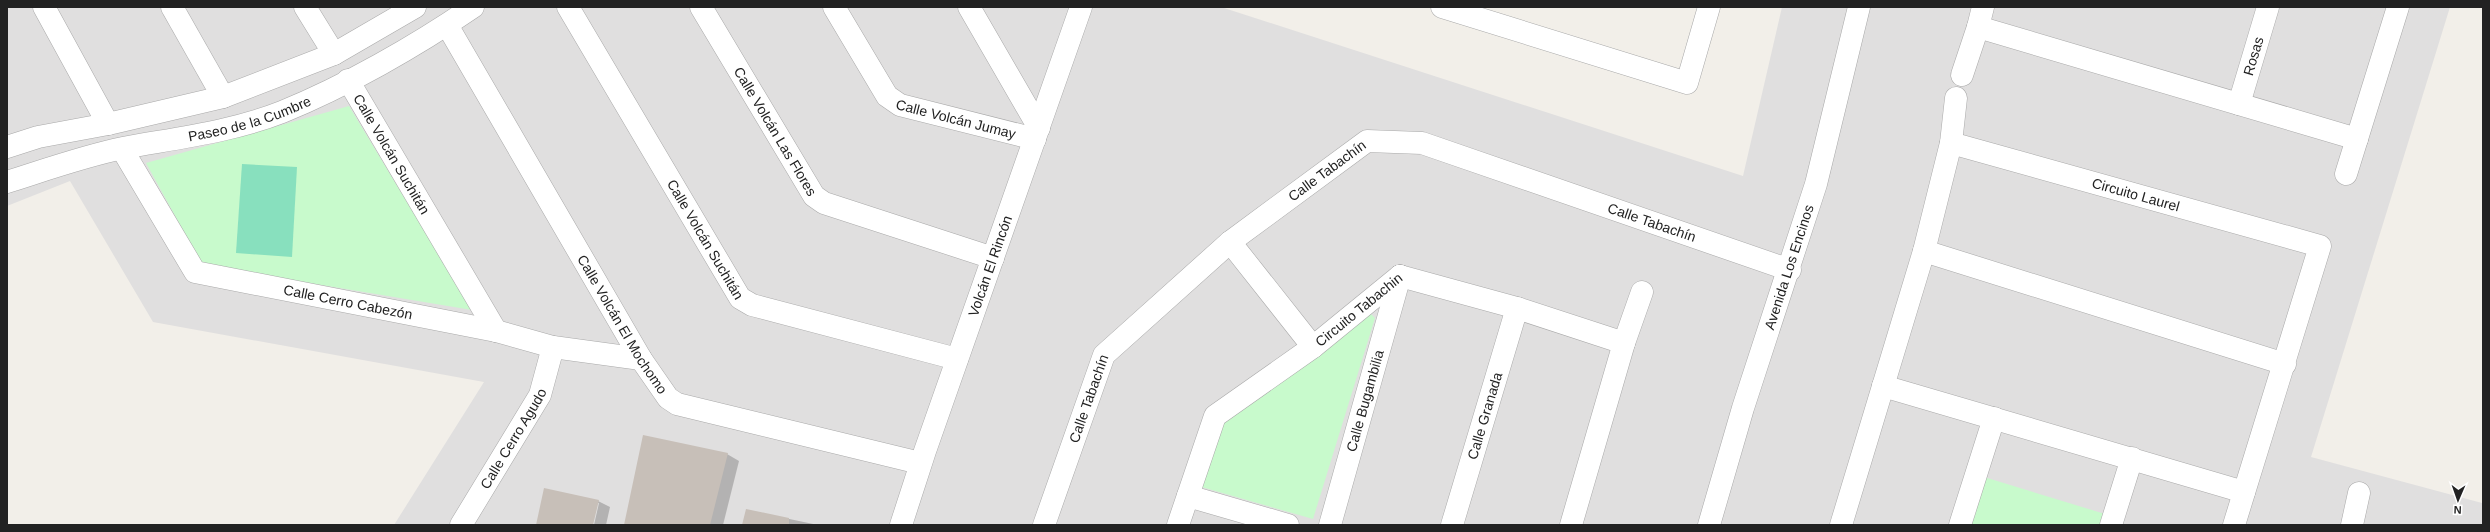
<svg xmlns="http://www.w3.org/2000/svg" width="2490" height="532" font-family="Arial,sans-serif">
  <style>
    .residential { fill: #e0dfdf }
    .park { fill: #c8facc }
    .pitch { fill: #88e0be }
    .shadow { fill: #0003 }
    .building { fill: #c7bfb8 }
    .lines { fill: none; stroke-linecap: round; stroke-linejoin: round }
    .minor-casing { stroke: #a9a9a9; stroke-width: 23 }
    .tertiary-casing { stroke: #a9a9a9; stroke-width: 23 }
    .minor { stroke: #fff; stroke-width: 22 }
    .tertiary { stroke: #fff; stroke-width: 22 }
    .labels { text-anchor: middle; stroke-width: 3; stroke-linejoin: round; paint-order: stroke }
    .street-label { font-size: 14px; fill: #222; stroke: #fff }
  </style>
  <rect width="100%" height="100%" fill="#f2efe9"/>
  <path class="residential" d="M7,7H1221L1743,176L1782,7H2450L2311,457L2482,503L2483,500V525H394L484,382L153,322L70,181L7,206Z"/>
  <path class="park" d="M349,106L472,310L202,265L146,163Z
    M1366,309L1375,318L1313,519L1198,486L1222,416Z
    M1984,477L2105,514L2102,525H1969Z"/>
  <path class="pitch" d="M242,164L297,167L292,257L236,253Z"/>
  <path class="shadow" d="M727,454L739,461L723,525H627Z
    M598,501L610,507L606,525H594L599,503H597L592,525H537Z
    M747,510L818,525H743Z"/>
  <path class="building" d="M643,435L728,453L710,525H624Z
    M544,488L599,500L593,525H536Z
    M746,509L789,518V525H742Z"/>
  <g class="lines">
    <defs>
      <g id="minor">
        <path d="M44,7L108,124"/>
        <path d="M172,7L223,97"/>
        <path d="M305,7L334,54"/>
        <path id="s1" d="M568,7L740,298L752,305L957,359"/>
        <path id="s2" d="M701,7L814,196L824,203L993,258"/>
        <path id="s3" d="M834,7L887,96L900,105L1035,139"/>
        <path d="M969,7L1039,128"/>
        <path d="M1442,7L1687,83L1709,7"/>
        <path d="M1983,7L1978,27L2357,139"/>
        <path id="s4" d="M447,25L641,359L668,398L677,404L920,463"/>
        <path d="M1962,75L1978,27"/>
        <path id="s5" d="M348,80L496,331"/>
        <path id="s6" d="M2239,104L2268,7"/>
        <path id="s7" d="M1951,143L2320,246L2234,525"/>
        <path id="s8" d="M122,149L195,272L496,331L553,347L641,359"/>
        <path d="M2346,174L2398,7"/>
        <path d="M1230,242L1313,347"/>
        <path d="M1924,251L2285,364"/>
        <path d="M1400,276L1517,308L1624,343"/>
        <path d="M1883,386L2244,492"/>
        <path d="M1188,496L1288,525"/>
        <path id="s9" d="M461,525L540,395L553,347"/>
        <path id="s10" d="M901,525L925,451L1081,7"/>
        <path id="s11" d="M1044,525L1104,355L1230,242L1367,141L1422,143L1790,270"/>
        <path id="s12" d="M1178,525L1215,416L1313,347L1400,276"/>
        <path id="s13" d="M1330,525L1400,276"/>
        <path id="s14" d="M1452,525L1517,308"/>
        <path d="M1571,525L1624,343L1642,292"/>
        <path d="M1841,525L1924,251L1951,143L1956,98"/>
        <path d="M1960,525L1994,418"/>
        <path d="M2111,525L2132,458"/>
        <path d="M2352,525L2359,493"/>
      </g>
      <g id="tertiary">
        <path d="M7,147L38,137L108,124L223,97L334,54L415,7"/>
        <path id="s15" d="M7,182C45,170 84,156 123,148C177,138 231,132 282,112C346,86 416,46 473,7"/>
        <path id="s16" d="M1709,525L1743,408L1816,184L1859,7"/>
      </g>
    </defs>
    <use href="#minor" class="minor-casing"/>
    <use href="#tertiary" class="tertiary-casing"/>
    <use href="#minor" class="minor"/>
    <use href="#tertiary" class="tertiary"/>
  </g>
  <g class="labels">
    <g class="street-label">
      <text dy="5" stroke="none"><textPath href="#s6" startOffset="50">Rosas</textPath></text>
      <text dy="5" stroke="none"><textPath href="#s15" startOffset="251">Paseo de la Cumbre</textPath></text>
      <text dy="5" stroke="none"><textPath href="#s3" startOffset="177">Calle Volcán Jumay</textPath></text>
      <text dy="5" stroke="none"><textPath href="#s2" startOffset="145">Calle Volcán Las Flores</textPath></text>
      <text dy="5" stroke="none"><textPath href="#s5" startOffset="86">Calle Volcán Suchitán</textPath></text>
      <text dy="5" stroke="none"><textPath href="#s11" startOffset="470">Calle Tabachín</textPath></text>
      <text dy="5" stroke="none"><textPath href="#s7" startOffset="192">Circuito Laurel</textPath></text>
      <text dy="5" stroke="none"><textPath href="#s11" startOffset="818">Calle Tabachín</textPath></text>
      <text dy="5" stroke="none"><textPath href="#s1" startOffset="270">Calle Volcán Suchitán</textPath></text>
      <text dy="5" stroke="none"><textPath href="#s10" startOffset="274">Volcán El Rincón</textPath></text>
      <text dy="5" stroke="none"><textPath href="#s16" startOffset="270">Avenida Los Encinos</textPath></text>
      <text dy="5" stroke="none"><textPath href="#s8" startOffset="299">Calle Cerro Cabezón</textPath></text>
      <text dy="5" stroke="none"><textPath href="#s12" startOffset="294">Circuito Tabachin</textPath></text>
      <text dy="5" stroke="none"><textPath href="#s4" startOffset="347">Calle Volcán El Mochomo</textPath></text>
      <text dy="5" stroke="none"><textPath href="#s11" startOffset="134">Calle Tabachín</textPath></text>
      <text dy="5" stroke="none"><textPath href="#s13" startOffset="129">Calle Bugambilia</textPath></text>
      <text dy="5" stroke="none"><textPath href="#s14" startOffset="114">Calle Granada</textPath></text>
      <text dy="5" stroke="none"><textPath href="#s9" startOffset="101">Calle Cerro Agudo</textPath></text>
    </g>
  </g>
  <rect width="2490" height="532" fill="none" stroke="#222222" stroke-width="16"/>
  <g transform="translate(2458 500) rotate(182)" stroke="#ffffff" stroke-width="3" paint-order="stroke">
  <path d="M0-3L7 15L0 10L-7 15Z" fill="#222222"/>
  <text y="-6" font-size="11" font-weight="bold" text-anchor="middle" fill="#222222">N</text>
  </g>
</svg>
